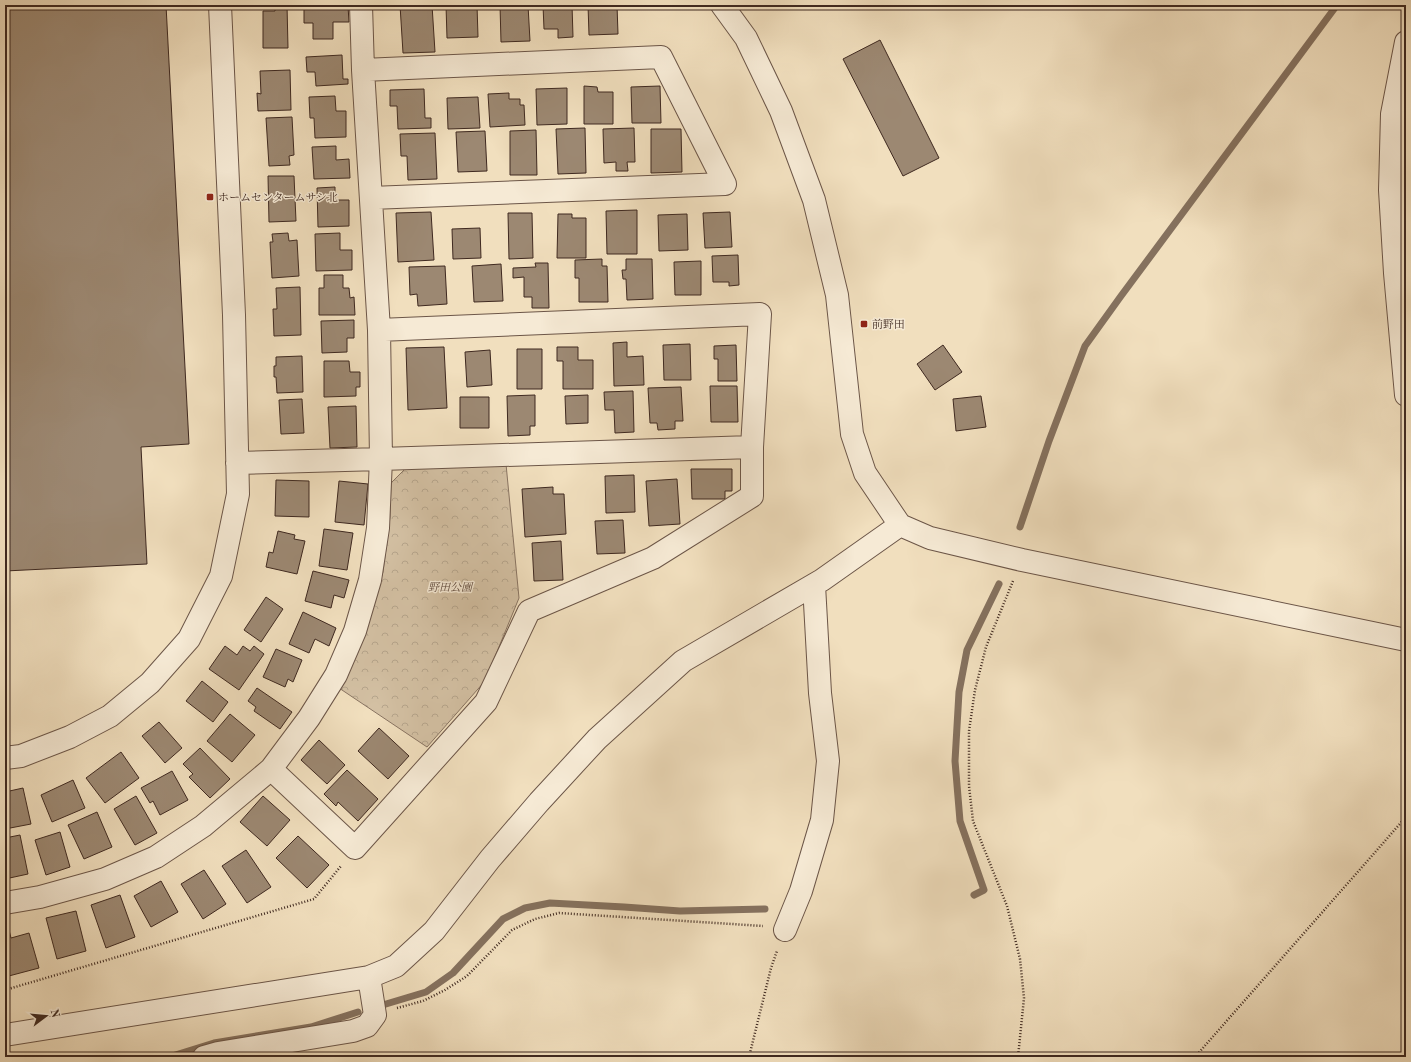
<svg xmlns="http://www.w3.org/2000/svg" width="1411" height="1062" font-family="'Old Standard TT','Noto Serif JP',serif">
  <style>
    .park { fill: url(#park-crowns); stroke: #897462 }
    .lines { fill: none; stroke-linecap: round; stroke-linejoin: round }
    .stream { stroke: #85715e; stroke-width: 7 }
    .building { fill: #9c8872; stroke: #3f2920 }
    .minor-casing { stroke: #6c5648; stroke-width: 24 }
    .path { stroke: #3f2920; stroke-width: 2.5; stroke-dasharray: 1 2; stroke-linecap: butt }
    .minor { stroke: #f6ead5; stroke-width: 22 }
    .poi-dot { fill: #8f2418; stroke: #f6ead5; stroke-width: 1.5 }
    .labels { text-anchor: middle; stroke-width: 3; stroke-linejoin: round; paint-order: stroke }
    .poi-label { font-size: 11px; fill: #3f2920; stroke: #f6ead5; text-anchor: start }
    .park-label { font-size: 11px; font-style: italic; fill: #5d473a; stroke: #f6ead5 }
  </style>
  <defs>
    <pattern id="park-crowns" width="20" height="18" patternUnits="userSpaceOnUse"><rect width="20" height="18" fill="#d3c0a3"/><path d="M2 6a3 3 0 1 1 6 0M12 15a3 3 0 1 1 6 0" fill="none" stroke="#b6a58c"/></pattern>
  </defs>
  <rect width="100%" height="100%" fill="#f1dfbe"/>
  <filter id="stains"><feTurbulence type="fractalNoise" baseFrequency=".005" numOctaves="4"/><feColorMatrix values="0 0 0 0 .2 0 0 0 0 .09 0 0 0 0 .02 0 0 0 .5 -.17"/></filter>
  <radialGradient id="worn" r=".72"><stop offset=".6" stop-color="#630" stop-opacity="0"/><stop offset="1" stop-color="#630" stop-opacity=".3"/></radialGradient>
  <path class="park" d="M506,464L519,598L485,681L427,747L339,688L358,652L383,572L390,517L391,483L406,468Z"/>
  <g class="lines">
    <path class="stream" d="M1020,527L1049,441L1085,346L1121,296L1337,5
      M974,895L984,890L960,821L955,761L959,692L967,650L999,584
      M386,1004L426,992L453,973L503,919L525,908L550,903L624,907L680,911L765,909
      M169,1057L214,1043L311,1027L358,1012"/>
  </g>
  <path class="building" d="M5,5H166L189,444L141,447L147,564L5,571Z
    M275,5H287L288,48H263V11H275Z
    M400,5H432L435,52L403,53Z
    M446,5H477L478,37L447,38Z
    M500,5H528L530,41L501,42Z
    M543,5H572L573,37L558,38V29H544Z
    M588,5H617L618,34L589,35Z
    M348,6L349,22H333V39H313V23H304V8Z
    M880,40L939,158L903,176L843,59Z
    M342,55L343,79H348V84L316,86L315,72H307L306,57Z
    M290,70L291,110L258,111L257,93L261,94L260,71Z
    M584,86L597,87L598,92H613V124H584Z
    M660,86L661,123H632L631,87Z
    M567,88V124L537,125L536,89Z
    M424,89L425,118H431V128L398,129L397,106H390V90Z
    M509,93V99H520V105H524L525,125L490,127L488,94Z
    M335,96L336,111H346V137L315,138L314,118H310L309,97Z
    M478,97L480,128L448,129L447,98Z
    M292,117L294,155L289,156L290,165L269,166L266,118Z
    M585,128L586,173L558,174L556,129Z
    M634,128L635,162H627L628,171H616V162L604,163L603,129Z
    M651,129H681L682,172L651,173Z
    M536,130L537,175H510V131Z
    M485,131L487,171L458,172L456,132Z
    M435,133L437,179L408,180L407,156H401L400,134Z
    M336,146V160L349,159L350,178L314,179L312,147Z
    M268,176H294L296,221L269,222Z
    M335,187V200H349V226L318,227L317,188Z
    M637,210V254H607L606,211Z
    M431,212L434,260L398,262L396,213Z
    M730,212L732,247L705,248L703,213Z
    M508,213H532L533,258L509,259Z
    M558,214H572V218H586V258H557Z
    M687,214L688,250L659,251L658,215Z
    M480,228L481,258L453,259L452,229Z
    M288,233L289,241L297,240L299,276L272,278L270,242H273L272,234Z
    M340,233V250H352V270L316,271L315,234Z
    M738,255L739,285L729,286V282H713L712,256Z
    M602,259V266H607L608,302H579V278H575V260Z
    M626,259H652L653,299L627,300L626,279H623L622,270H626Z
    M701,261V295H675L674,262Z
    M535,263H548L549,308H532V297H524V277L513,278V268L536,267Z
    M501,264L503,301L474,302L472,266Z
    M445,266L447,304L418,306L417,294L410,295L409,267Z
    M324,275H343V288H349L350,298L354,297L355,315H319V288H324Z
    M300,287L301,335L274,336L273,309H277L276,288Z
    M354,320V338H347V352L322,353L321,321Z
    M627,342V357L643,356L644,385L614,386L613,343Z
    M690,344L691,380H664L663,345Z
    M736,345L737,381H718V359H714V346Z
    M943,345L962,372L935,390L917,364Z
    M444,347L447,408L408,410L406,348Z
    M557,347H578V360H593V389H563V361H557Z
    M517,349H542V389H517Z
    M490,350L492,385L467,387L465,352Z
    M302,356L303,392L277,393L276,377H274V366H276V357Z
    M324,361H349L350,372H360V387H356V396L324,397Z
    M710,386H737L738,422H711Z
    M681,387L683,421H675V429L658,430L657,423H650L648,388Z
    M633,391L634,432L615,433L614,410H605L604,392Z
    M535,395V426H530V435L508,436L507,396Z
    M588,395V423L566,424L565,396Z
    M981,396L986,427L956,431L953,399Z
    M460,397H489V428H460Z
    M302,399L304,433L281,434L279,400Z
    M356,406L357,447L330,448L328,407Z
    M691,469H732V491H725V499H692Z
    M634,475L635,512L606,513L605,476Z
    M677,479L680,524L649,526L646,481Z
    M276,480L309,481V517L275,516Z
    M339,481L368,484L364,525L335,522Z
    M553,487V494H564L566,534L525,537L522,489Z
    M623,520L625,553L597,554L595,521Z
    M324,529L353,533L347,570L319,566Z
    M278,531L295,535L294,539L305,541L297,574L266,567L269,552L273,553Z
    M561,541L563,580L534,581L532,543Z
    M313,571L349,580L344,598L334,595L331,608L305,601Z
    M266,597L283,609L261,642L244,630Z
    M303,612L336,628L329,646L315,639L309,653L289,644Z
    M225,646L237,655L243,646L250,651L254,646L264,654L239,690L209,669Z
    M276,649L302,660L293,682L288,679L285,687L263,677Z
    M202,681L228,702L213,722L186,701Z
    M257,688L292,712L280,729L254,711L256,707L248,701Z
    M230,714L255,735L232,762L207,741Z
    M159,722L182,748L165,763L142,736Z
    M379,728L409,756L388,779L358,751Z
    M319,740L345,765L327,784L301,760Z
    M200,748L230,779L210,798L189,777L193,774L183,764Z
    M121,752L139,778L105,803L86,778Z
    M347,770L378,799L358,821L338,802L336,806L324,794Z
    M172,771L188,800L160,815L153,801L150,803L141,788Z
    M73,780L85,808L52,822L41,795Z
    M23,788L31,824L5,829V792Z
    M136,796L157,833L135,845L114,809Z
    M263,796L290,820L267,846L240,822Z
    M97,812L112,847L84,859L68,825Z
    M60,832L70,867L46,875L35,840Z
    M20,835L28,874L5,879V838Z
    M298,836L329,865L307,888L276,858Z
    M246,850L271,887L247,903L222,866Z
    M204,870L226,904L203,919L181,884Z
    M161,881L178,912L151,927L134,896Z
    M120,895L135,937L106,948L91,905Z
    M76,911L86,951L57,959L46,918Z
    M9,930L11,938L29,933L39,968L5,977V932Z"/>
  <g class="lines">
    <defs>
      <path id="minor" d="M361,5L363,70L379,330
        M722,5L746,38L781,111L814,200L837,295L852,434L865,473L900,525L930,538L1022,560L1406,640
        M1406,42L1392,114L1390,190L1395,273L1406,395
        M363,70L661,57L725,184L371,198
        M237,463L381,459L379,330L760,314L752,447V496L653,558L529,611L486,702L355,848L271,769
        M5,758L21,756L70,737L110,716L150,683L189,639L221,576L238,494L234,315L220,5
        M5,903L40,897L105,879L156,857L203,826L271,769L309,718L336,675L355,631L370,580L378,528L381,459L752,447
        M785,930L801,891L822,820L828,761L820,693L814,585
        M5,1035L369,977
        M204,1057L218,1053L353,1031L367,1026L375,1015L369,977L396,966L434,931L490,859L539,802L597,739L683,661L822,580L900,525"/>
    </defs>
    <use href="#minor" class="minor-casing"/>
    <path class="path" d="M1013,581L986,647L975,690L969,731V786L973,821L1007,906L1020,959L1024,998L1018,1057
      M5,990L314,899L341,866
      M397,1008L423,1001L445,990L467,976L512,930L535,919L559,913L763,926
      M749,1057L771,968L777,951
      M1195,1057L1406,817"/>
    <use href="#minor" class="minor"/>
  </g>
  <g class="poi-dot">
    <rect x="206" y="193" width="8" height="8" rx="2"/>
    <rect x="860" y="320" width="8" height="8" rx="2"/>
  </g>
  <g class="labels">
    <g class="poi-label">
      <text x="218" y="201">ホームセンタームサシ北</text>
      <text x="872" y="328">前野田</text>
    </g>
    <g class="park-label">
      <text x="450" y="591">野田公園</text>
    </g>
  </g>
  <rect width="1411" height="1062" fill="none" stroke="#f1dfbe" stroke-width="20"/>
  <rect x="6" y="6" width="1399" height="1050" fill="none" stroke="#3f2920" stroke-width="2"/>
  <rect x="10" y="10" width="1391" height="1042" fill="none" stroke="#3f2920"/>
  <g transform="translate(46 1016) rotate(74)" stroke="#f6ead5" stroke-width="3" paint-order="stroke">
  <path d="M0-3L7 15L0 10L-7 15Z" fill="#3f2920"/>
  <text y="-6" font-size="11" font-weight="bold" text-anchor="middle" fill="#3f2920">N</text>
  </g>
  <rect width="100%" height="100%" filter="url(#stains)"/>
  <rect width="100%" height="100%" fill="url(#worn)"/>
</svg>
